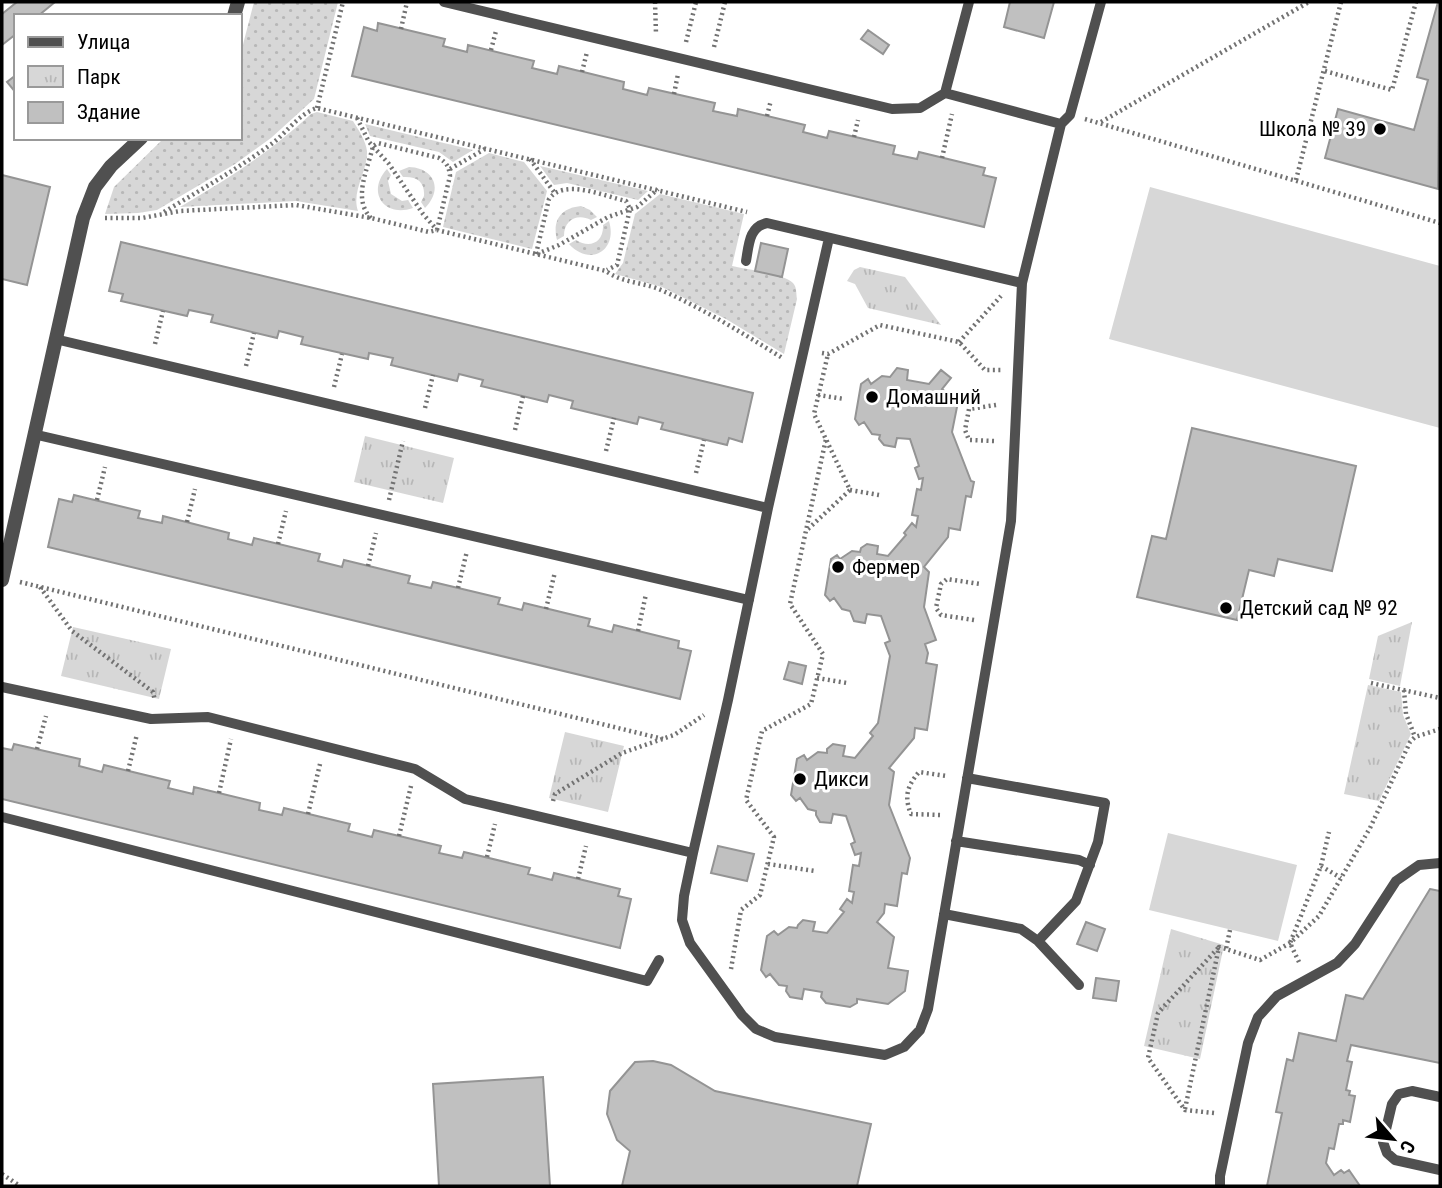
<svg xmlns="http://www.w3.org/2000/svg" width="1442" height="1188" font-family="'Roboto Condensed',sans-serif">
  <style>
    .grass { fill: url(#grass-dots) }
    .park { fill: url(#park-tufts) }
    .garden { fill: #d7d7d7 }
    .building { fill: #c0c0c0; stroke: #949494; stroke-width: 2 }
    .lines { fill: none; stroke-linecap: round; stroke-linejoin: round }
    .path { stroke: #727272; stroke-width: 4.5; stroke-dasharray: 2 3.5; stroke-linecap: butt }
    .lane { stroke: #505050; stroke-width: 10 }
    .street { stroke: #505050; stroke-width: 14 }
    .poi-dot { fill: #000; stroke: #fff; stroke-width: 2.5 }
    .labels { text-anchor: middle; stroke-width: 6; stroke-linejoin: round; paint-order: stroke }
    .poi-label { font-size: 21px; fill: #000; stroke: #fff; text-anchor: start }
  </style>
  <defs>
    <pattern id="grass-dots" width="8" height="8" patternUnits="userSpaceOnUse" patternTransform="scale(1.75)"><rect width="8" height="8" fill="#d7d7d7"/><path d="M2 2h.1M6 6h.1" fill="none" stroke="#b7b7b7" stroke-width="1.8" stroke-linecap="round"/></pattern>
    <pattern id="park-tufts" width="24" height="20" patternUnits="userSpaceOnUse" patternTransform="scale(1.75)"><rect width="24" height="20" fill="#d7d7d7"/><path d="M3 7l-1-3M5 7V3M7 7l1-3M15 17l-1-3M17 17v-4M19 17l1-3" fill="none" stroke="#b7b7b7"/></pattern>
  </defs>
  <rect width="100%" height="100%" fill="#fff"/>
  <path class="grass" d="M254,2H338L314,99L271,138L235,164L157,210L138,213L105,214L114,187L164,138H240V56Z
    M317,112L353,121C358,129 366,141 367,151C368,171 351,191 358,211L296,201L180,207C229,178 269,153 311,114Z
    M365,124L473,150L453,162L439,152L370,136Z
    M489,153L524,162L547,191L532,249L443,227L456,172Z
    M540,166L648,191L638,200L567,183L554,185Z
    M409,167C435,168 443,190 425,208L421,202L424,196C425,182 417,176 403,177L399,171Z
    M387,169L391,175L388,181L391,194L402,201L408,200L413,208C384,218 366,192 387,169Z
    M660,194L744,214L732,266C745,269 784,274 793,283C797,287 796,294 797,299L784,354L726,319L662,287L615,274L623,263L635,214Z
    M581,206L590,210L597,217L591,220C577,213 564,220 564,236L557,240C552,220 561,208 581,206Z
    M609,221C618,251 590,267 569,244L576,240C590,249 604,242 603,225Z"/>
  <path class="park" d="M860,267L905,277L941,325L868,308L855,284L847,281L854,270Z
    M365,436L454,458L443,503L354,482Z
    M1412,622L1400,686L1369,679L1378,636Z
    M73,627L171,649L159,699L61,676Z
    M1368,685L1401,692L1403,715L1411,734L1379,801L1344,794Z
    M565,732L624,746L608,812L549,798Z
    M1171,929L1224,945L1200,1059L1144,1046Z"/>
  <path class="garden" d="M1150,187L1440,266V428L1109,339Z
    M1168,833L1297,865L1278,941L1149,910Z"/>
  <path class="building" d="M17,2H55L38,16H16V34L2,45V14Z
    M1010,2H1054L1044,38L1004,27Z
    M1438,2H1440L1438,189L1325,158L1338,109L1414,130L1428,80L1417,77Z
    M378,23L445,39L443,46L467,52L468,45L534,61L532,68L557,74L559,66L624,82L623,89L647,95L649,88L715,103L713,111L737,116L738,109L805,125L803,132L827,138L829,131L895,146L893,154L917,159L919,152L985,168L983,175L996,178L984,227L352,76L364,27L377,31Z
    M868,30L889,45L883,54L861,39Z
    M16,75V93L7,82Z
    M2,175L50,187L27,285L2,279Z
    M121,242L753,393L742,442L729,438L727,445L661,429L663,423L639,417L637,424L571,408L573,401L549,395L547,402L481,386L483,380L459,374L457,381L391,365L393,358L369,353L368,359L301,344L303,337L279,331L277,338L211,322L213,315L189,310L187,316L121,301L123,294L109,291Z
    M761,243L788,249L782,277L755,271Z
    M897,368L908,370L907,380L929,384L941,370L951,378L942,389L958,402L952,432L971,481L974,482L971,497L966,496L960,530L949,528L948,537L924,567L929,572L924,607L936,640L925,644L928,653L926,663L937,665L927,730L915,728L914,738L889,768L894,772L889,805L910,858L907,874L902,873L897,906L885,904L884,913L877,922L894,937L888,968L908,971L905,991L888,1004L857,999V1003L850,1007L826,1003L821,997L822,992L804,989L802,999L790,997L786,991L787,986L779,985L770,974L766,977L761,970L767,936L774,931L778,935L789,927L797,928L798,925L803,920L815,922L813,931L827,933L844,912L840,909L847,899L852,903L854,892L849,891L853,865L859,866L861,853L855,855L851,844L855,842L846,816L833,814L831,823L820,822L816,815V811L808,809L800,798L796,801L791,795L797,759L804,755L807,760L818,752L827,753V749L833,744L845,746L843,756L855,758L873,736L870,733L878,723L890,656L885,643L890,641L881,616L867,614L865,623L854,621L850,611L842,609L834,598L830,601L825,595L831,559L837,555L840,559L852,551L860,552L861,548L867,544L878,546L877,554L888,556L906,535L904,533L912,523L916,527L918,516L912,515L917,489L921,490L923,478L919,479L915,468L919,466L910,439L897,438L895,447L884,445L879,439L880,435L872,434L864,422L859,425L855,419L861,384L868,379L871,384L882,376L890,377Z
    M1192,428L1356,466L1332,571L1278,559L1274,576L1249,570L1237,620L1137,597L1152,536L1166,539Z
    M74,495L140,511L138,518L162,523L163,516L229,533L228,539L252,545L254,538L320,554L318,561L342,567L344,560L410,576L408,583L431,588L433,582L500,598L498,604L522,610L524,603L590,619L588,626L612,632L614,625L679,641L678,648L691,651L680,699L48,547L59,499L72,502Z
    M789,662L806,666L802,684L784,679Z
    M14,744L80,759L79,766L102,772L104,765L170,781L168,788L193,794L194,787L260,803L259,810L282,815L284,808L350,824L348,831L372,837L374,830L441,846L439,853L462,858L464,852L530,868L528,874L552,880L554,873L620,889L618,896L631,899L620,948L2,799V748L12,750Z
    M718,846L754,854L747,881L711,873Z
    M1430,889L1440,891V1063L1351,1045L1347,1061L1352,1062L1346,1090L1350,1091L1349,1095L1355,1096L1350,1122L1343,1120V1124H1339L1334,1149L1329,1148L1326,1163L1334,1175L1341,1170L1344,1173L1349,1170L1360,1186H1267L1282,1113L1276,1112L1287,1059L1293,1061L1299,1033L1336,1041L1346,995L1363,999Z
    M1086,922L1105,929L1097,951L1077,944Z
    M1096,978L1119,981L1116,1001L1093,998Z
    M653,1061L671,1065L715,1091L871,1124L857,1186H622L630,1151L617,1140L607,1114L610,1091L635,1062Z
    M543,1077L550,1186H439L433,1084Z"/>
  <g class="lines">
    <path class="path" d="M655,2L656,34
      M401,29L407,2
      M686,42L696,2
      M714,47L725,2
      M491,50L496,31
      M1325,71L1392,90L1416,2
      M582,72L587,52
      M674,94L678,74
      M317,108L343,2
      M767,116L771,100
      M357,118L369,142L389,164L423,214L437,230
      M1085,119L1440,223
      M1101,122L1309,2
      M854,137L858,120
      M942,158L952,114
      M530,159L554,192
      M450,169L485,149
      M1296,180L1341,2
      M164,212C200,190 236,170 270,145C286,134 298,114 317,108L747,212
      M105,218H142L180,211L296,205L371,218L429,232L437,230L606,271C622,283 643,282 661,290C704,309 744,334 784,359
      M371,218C352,199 368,169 373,146L378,143L439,158C447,163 449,167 450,176L437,230
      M536,254L549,199C564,178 604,196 626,201L630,209L617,265L607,270
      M537,254L559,245L608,217L637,207L658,189
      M959,342L1001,296
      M155,344L163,311
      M822,353L828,354L880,325L959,342L985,370H1001
      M246,366L254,333
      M334,387L342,354
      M818,395L844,399
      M425,408L433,375
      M515,430L523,396
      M994,441L969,440L965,430L969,409L996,405
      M606,451L614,418
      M696,473L704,440
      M850,490L879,495
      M97,500L105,467
      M389,500L403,441
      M187,522L195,489
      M808,529L850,490L814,414L828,354
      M278,544L286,511
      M368,566L376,533
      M20,582L663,739
      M40,587L72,631L153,692L155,701
      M458,588L467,551
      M546,609L555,572
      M974,620L941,615L936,608L941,584L947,579L980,584
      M638,631L646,594
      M817,678L847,683
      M1371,683L1440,698
      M1404,690L1406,714L1415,737
      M37,749L46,716
      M128,771L137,734
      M219,793L231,739
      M553,801L555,794L622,753L674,735L704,715
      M308,814L320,764
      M940,815L911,814C904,797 907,786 919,772L947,776
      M399,836L411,786
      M487,857L495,824
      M768,864L815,871
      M1321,866L1341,878
      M578,879L586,846
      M1230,930L1226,949L1260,960L1290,943L1319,916L1370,828L1410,742L1415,737L1440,729
      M1299,962L1290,943L1321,866L1329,832
      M731,969L741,910L760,895L774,837L746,800L762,731L811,704L823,654L790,604L826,439
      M1185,1109L1219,947L1226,949
      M1214,1113L1185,1110L1148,1058L1158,1013L1219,947
      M2,1174L20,1186"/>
    <path class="lane" d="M444,2L892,109L920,108L945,93L1061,124
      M945,93L969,2
      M829,238L768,508L728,700L693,853L684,896L682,920L690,943L742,1015L756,1029L775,1037L885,1055L904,1047L920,1030L928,1009L1011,521L1022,283L1061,124L1070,115L1101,2
      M746,261C749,244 749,227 767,223L1022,283
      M55,339L768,508
      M33,434L749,600
      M2,687L151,719L208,717L415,769L465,799L693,853
      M967,778L1105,803L1098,842L1076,901L1038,941
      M2,817L647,981L659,960
      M956,841L1079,860L1090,865
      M944,914L1021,929L1038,941L1079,985
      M1440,1097L1412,1091L1399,1094L1392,1104L1383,1142L1387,1153L1395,1160L1440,1170
      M1220,1186V1176L1248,1043L1258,1017L1277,996L1337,963L1355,944L1396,881L1419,865L1440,863"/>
    <path class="street" d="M234,16L238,2
      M2,580L83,218L95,187L111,166L141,138"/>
  </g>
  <g class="poi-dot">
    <circle cx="1380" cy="129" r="7"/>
    <circle cx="872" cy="397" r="7"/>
    <circle cx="838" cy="567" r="7"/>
    <circle cx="1226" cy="608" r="7"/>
    <circle cx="800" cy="779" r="7"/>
  </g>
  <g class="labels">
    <g class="poi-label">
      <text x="1366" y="136" text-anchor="end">Школа № 39</text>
      <text x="886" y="404">Домашний</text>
      <text x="852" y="574">Фермер</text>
      <text x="1240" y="615">Детский сад № 92</text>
      <text x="814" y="786">Дикси</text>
    </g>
  </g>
  <rect width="1442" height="1188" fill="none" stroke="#000000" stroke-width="7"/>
  <rect x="14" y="14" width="228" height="126" fill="#ffffff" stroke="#999999" stroke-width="2"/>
  <rect x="28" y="37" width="35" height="10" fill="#505050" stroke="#999999" stroke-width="2"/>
  <text x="77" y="49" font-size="21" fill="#000000">Улица</text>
  <rect x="28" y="66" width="35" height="21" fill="url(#park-tufts)" stroke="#999999" stroke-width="2"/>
  <text x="77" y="84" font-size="21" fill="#000000">Парк</text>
  <rect x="28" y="102" width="35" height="21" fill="#c0c0c0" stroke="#999999" stroke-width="2"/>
  <text x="77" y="119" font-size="21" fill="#000000">Здание</text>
  <g transform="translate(1393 1139) rotate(118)" stroke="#ffffff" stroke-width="5" paint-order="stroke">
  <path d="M0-5L12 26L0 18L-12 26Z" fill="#000000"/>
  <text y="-10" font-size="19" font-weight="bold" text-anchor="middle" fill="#000000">С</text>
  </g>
</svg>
